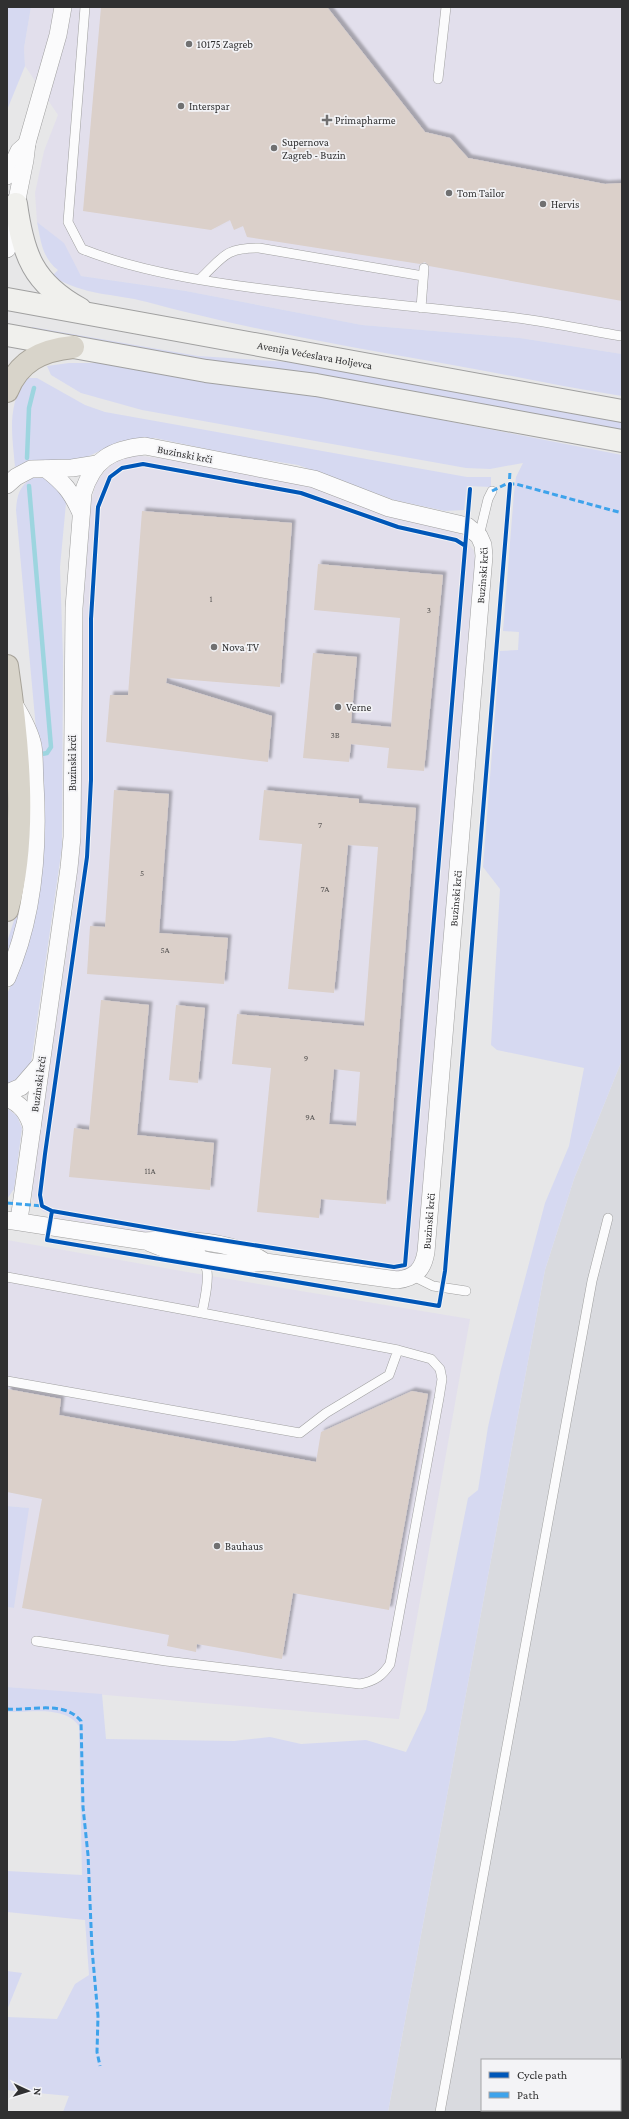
<svg xmlns="http://www.w3.org/2000/svg" width="629" height="2119" font-family="'Crimson Pro',serif">
  <style>
    .commercial { fill: #e2dfec }
    .built { fill: #d9dadf; fill-rule: evenodd }
    .green { fill: #d6d9f1 }
    .lines { fill: none; stroke-linecap: round; stroke-linejoin: round }
    .stream { stroke: #9dd5df; stroke-width: 4.5 }
    .building { fill: #dbd0ca; fill-rule: evenodd; filter: url(#shadow) }
    .lane-casing { stroke: #a0a0a0; stroke-width: 10 }
    .street-casing { stroke: #a0a0a0; stroke-width: 18 }
    .secondary-casing { stroke: #a0a0a0; stroke-width: 24 }
    .highway-casing { stroke: #a7a399; stroke-width: 24 }
    .lane { stroke: #fbfbfc; stroke-width: 9 }
    .street { stroke: #fbfbfc; stroke-width: 17 }
    .secondary { stroke: #f0f0ed; stroke-width: 22 }
    .highway { stroke: #d8d4ca; stroke-width: 22 }
    .quiet { stroke: #3ea3eb; stroke-width: 3; stroke-dasharray: 6 3; stroke-linecap: butt }
    .cycleway-casing { stroke: #f3f3f6; stroke-width: 6 }
    .cycleway { stroke: #0057b8; stroke-width: 4 }
    .poi-dot { fill: #707071; stroke: #f3f3f6; stroke-width: 1.5 }
    .labels { text-anchor: middle; stroke-width: 3.5; stroke-linejoin: round; paint-order: stroke }
    .number-label { font-size: 9px; fill: #5b5857 }
    .poi-label { font-size: 11px; fill: #303031; stroke: #f3f3f6; text-anchor: start }
    .street-label { font-size: 11px; fill: #303031; stroke: #f3f3f6 }
  </style>
  <defs>
    <filter id="shadow"><feDropShadow dx="3.5" dy="-3.5" stdDeviation="1" flood-color="#0004"/></filter>
  </defs>
  <rect width="100%" height="100%" fill="#e7e7e8"/>
  <path class="commercial" d="M31,7H622V354L520,338L362,325L186,291L81,276L63,243L37,222L35,193L44,151L58,115L25,66L24,48Z
    M134,455L167,459L294,481L394,517L454,530L463,536L474,551L475,560L418,1258L409,1269L401,1272L202,1239L150,1233L57,1218L42,1211L32,1199L33,1179L72,915L80,844L81,658L84,591L90,507L96,483L104,472L113,463Z
    M7,1240L193,1273L470,1319L399,1719L7,1687V1607L14,1608L28,1508L7,1506Z"/>
  <path class="built" d="M622,1060V2112H388L545,1270L574,1179ZM482,2060H620V2110H482Z"/>
  <path class="green" d="M7,7H31L24,48L25,66L7,110Z
    M37,222L64,243L81,276L186,291L362,325L520,338L622,354V396C563,387 505,374 447,364C346,346 246,329 147,302C112,293 85,296 52,276L58,270C42,258 41,241 37,222Z
    M32,327L198,356L303,363L622,421V431L32,331Z
    M69,363H100L225,385L293,391L622,455V1060L574,1179L545,1270L388,2112H63L69,2096L7,2090V2017L57,2019L75,1984L89,1975L85,1920L7,1912V1871L82,1875L79,1726C64,1705 30,1713 7,1712V1687L102,1694L106,1739L234,1741L270,1737L301,1744L366,1740L406,1752L426,1710L468,1498L478,1490L488,1427L501,1369L545,1203L569,1146L584,1068L497,1050L491,1045L500,889L483,867L500,651L518,650L519,632L503,631L514,493L516,477L523,463L490,469L466,468L142,410L81,393L51,375L47,366Z
    M25,378H37L85,405L105,412L467,477H491V487L467,486L464,510L445,511L394,500L298,465L235,455L155,438L120,441L87,457L67,461L32,460L15,467C12,433 7,409 25,378Z
    M32,478H45L65,496L66,503L60,567L63,658L62,847L31,1063L18,1080L7,1084V994L15,976L38,751L16,510C17,496 19,486 32,478Z
    M24,877L21,910L7,960V942L18,908Z
    M7,1108L17,1116L22,1128L14,1189L7,1199Z
    M7,1506L29,1508L14,1608L7,1607Z
    M7,1971L22,1973L7,2010Z"/>
  <g class="lines">
    <path class="stream" d="M27,458L29,408L34,388
      M29,486L51,747L47,753L42,754"/>
  </g>
  <path class="building" d="M101,7H327L425,132L450,138L468,158L605,184L622,183V301L429,266L425,262L420,264L247,237L243,226L234,230L230,220L211,230L83,211Z
    M142,511L292,523L280,687L167,678L166,683L272,716L268,762L106,742L110,695H128Z
    M318,564L443,575L424,771L387,768L389,748L351,744L349,762L303,758L313,653L357,657L351,723L391,727L400,618L314,610Z
    M114,790L169,794L159,933L228,938L224,984L87,974L90,926L105,927Z
    M264,790L359,799V803L416,808L386,1204L321,1199L319,1218L257,1212L271,1068L232,1064L237,1014L364,1026L378,847L348,845L334,993L288,989L302,844L259,840ZM334,1069L360,1072L356,1126L329,1124Z
    M101,1000L149,1005L137,1135L214,1143L210,1190L69,1177L74,1128L89,1130Z
    M176,1005L205,1008L198,1083L169,1080Z
    M7,1389L61,1399L59,1415L316,1462L321,1432L412,1391L428,1394L389,1610L293,1593L282,1659L197,1644L196,1652L167,1646L169,1635L22,1608L42,1499L7,1492Z"/>
  <g class="lines">
    <defs>
      <path id="lane" d="M85,7L68,222L82,249C144,274 227,285 295,293C366,303 437,308 509,317C546,321 584,330 622,336
        M438,79L446,7
        M200,279C224,256 225,248 259,248L423,276
        M421,308L424,268
        M479,536L488,499L492,491
        M413,1276L433,1286L466,1291
        M7,1277L202,1313C208,1283 213,1268 194,1241
        M7,1381L300,1433L326,1413L389,1375L398,1350
        M36,1641L166,1661L360,1684C375,1681 382,1676 390,1664L439,1398L442,1379L440,1369L431,1359L398,1350L202,1313
        M440,2112L592,1281L608,1218"/>
      <g id="street">
        <path d="M7,176L19,151L27,144"/>
        <path d="M7,249L25,160L27,143L58,35L63,7"/>
        <path d="M46,469C64,483 71,491 81,513"/>
        <path d="M7,485L16,477L31,469L72,468L97,464"/>
        <path d="M7,978C34,917 39,848 35,783C34,771 35,758 33,746C30,731 22,717 14,704"/>
        <path d="M7,1093L21,1087L40,1065"/>
        <path d="M7,1098C21,1104 28,1113 32,1128"/>
        <path id="s1" d="M7,1220L144,1241C181,1238 233,1240 265,1262L397,1280C415,1278 423,1270 426,1252L484,556L483,545L479,536L467,526L389,508L314,479L145,446C111,449 93,460 83,493L74,608L72,837L69,868L19,1220"/>
        <path d="M150,1243C186,1258 226,1268 265,1262"/>
      </g>
      <g id="secondary">
        <path d="M16,204C23,255 33,283 80,309"/>
        <path id="s2" d="M7,299L622,411"/>
        <path d="M7,335L206,371L316,385L622,441"/>
      </g>
      <path id="highway" d="M7,391C19,361 42,350 73,347
        M7,666C18,741 28,836 7,910"/>
    </defs>
    <use href="#lane" class="lane-casing"/>
    <use href="#street" class="street-casing"/>
    <use href="#secondary" class="secondary-casing"/>
    <use href="#highway" class="highway-casing"/>
    <use href="#lane" class="lane"/>
    <use href="#street" class="street"/>
    <use href="#secondary" class="secondary"/>
    <use href="#highway" class="highway"/>
    <path class="quiet" d="M509,488L510,471
      M492,491L506,484H516L622,513
      M7,1203L42,1206
      M7,1709C31,1711 64,1700 81,1721L83,1807L88,1855L92,1949L98,2016L97,2052L100,2066"/>
    <defs>
      <path id="cycleway" d="M464,545L456,540L398,527L301,493L143,464L122,468L110,477L98,507L91,619V780L87,857L45,1154L40,1195L42,1206L52,1211L202,1237L394,1267L405,1265L470,489
        M52,1211L47,1240L439,1306L445,1271L510,484"/>
    </defs>
    <use href="#cycleway" class="cycleway-casing"/>
    <use href="#cycleway" class="cycleway"/>
  </g>
  <g class="poi-dot">
    <circle cx="189" cy="44" r="4"/>
    <circle cx="181" cy="106" r="4"/>
    <path d="M325 114h4v4h4v4h-4v4h-4v-4h-4v-4h4z"/>
    <circle cx="274" cy="148" r="4"/>
    <circle cx="449" cy="193" r="4"/>
    <circle cx="543" cy="204" r="4"/>
    <circle cx="214" cy="647" r="4"/>
    <circle cx="338" cy="707" r="4"/>
    <circle cx="217" cy="1546" r="4"/>
  </g>
  <g class="labels">
    <g class="number-label">
      <text x="211" y="602">1</text>
      <text x="429" y="613">3</text>
      <text x="335" y="738">3B</text>
      <text x="320" y="828">7</text>
      <text x="142" y="876">5</text>
      <text x="325" y="892">7A</text>
      <text x="165" y="953">5A</text>
      <text x="306" y="1061">9</text>
      <text x="310" y="1120">9A</text>
      <text x="150" y="1174">11A</text>
    </g>
    <g class="poi-label">
      <text x="197" y="48">10175 Zagreb</text>
      <text x="189" y="110">Interspar</text>
      <text x="335" y="124">Primapharme</text>
      <text x="282" y="146">Supernova<tspan x="282" dy="13">Zagreb - Buzin</tspan></text>
      <text x="457" y="197">Tom Tailor</text>
      <text x="551" y="208">Hervis</text>
      <text x="222" y="651">Nova TV</text>
      <text x="346" y="711">Verne</text>
      <text x="225" y="1550">Bauhaus</text>
    </g>
    <g class="street-label">
      <text dy="4" stroke="none"><textPath href="#s2" startOffset="313">Avenija Većeslava Holjevca</textPath></text>
      <text transform="translate(185 454) rotate(11)" y="4">Buzinski krči</text>
      <text dy="4" stroke="none"><textPath href="#s1" startOffset="1120">Buzinski krči</textPath></text>
      <text transform="translate(72 763) rotate(-90)" y="4">Buzinski krči</text>
      <text dy="4" stroke="none"><textPath href="#s1" startOffset="796">Buzinski krči</textPath></text>
      <text transform="translate(38 1084) rotate(-82)" y="4">Buzinski krči</text>
      <text dy="4" stroke="none"><textPath href="#s1" startOffset="472">Buzinski krči</textPath></text>
    </g>
  </g>
  <rect width="629" height="2119" fill="none" stroke="#303031" stroke-width="16"/>
  <rect x="481" y="2059" width="140" height="52" fill="#f3f3f6" stroke="#a5a5a7"/>
  <rect x="489" y="2072" width="20" height="6" fill="#0057b8" stroke="#a5a5a7"/>
  <text x="517" y="2079" font-size="12" fill="#303031">Cycle path</text>
  <rect x="489" y="2092" width="20" height="6" fill="#3ea3eb" stroke="#a5a5a7"/>
  <text x="517" y="2099" font-size="12" fill="#303031">Path</text>
  <g transform="translate(28 2091) rotate(94)" stroke="#f3f3f6" stroke-width="3" paint-order="stroke">
  <path d="M0-3L7 15L0 10L-7 15Z" fill="#303031"/>
  <text y="-6" font-size="11" font-weight="bold" text-anchor="middle" fill="#303031">N</text>
  </g>
</svg>
